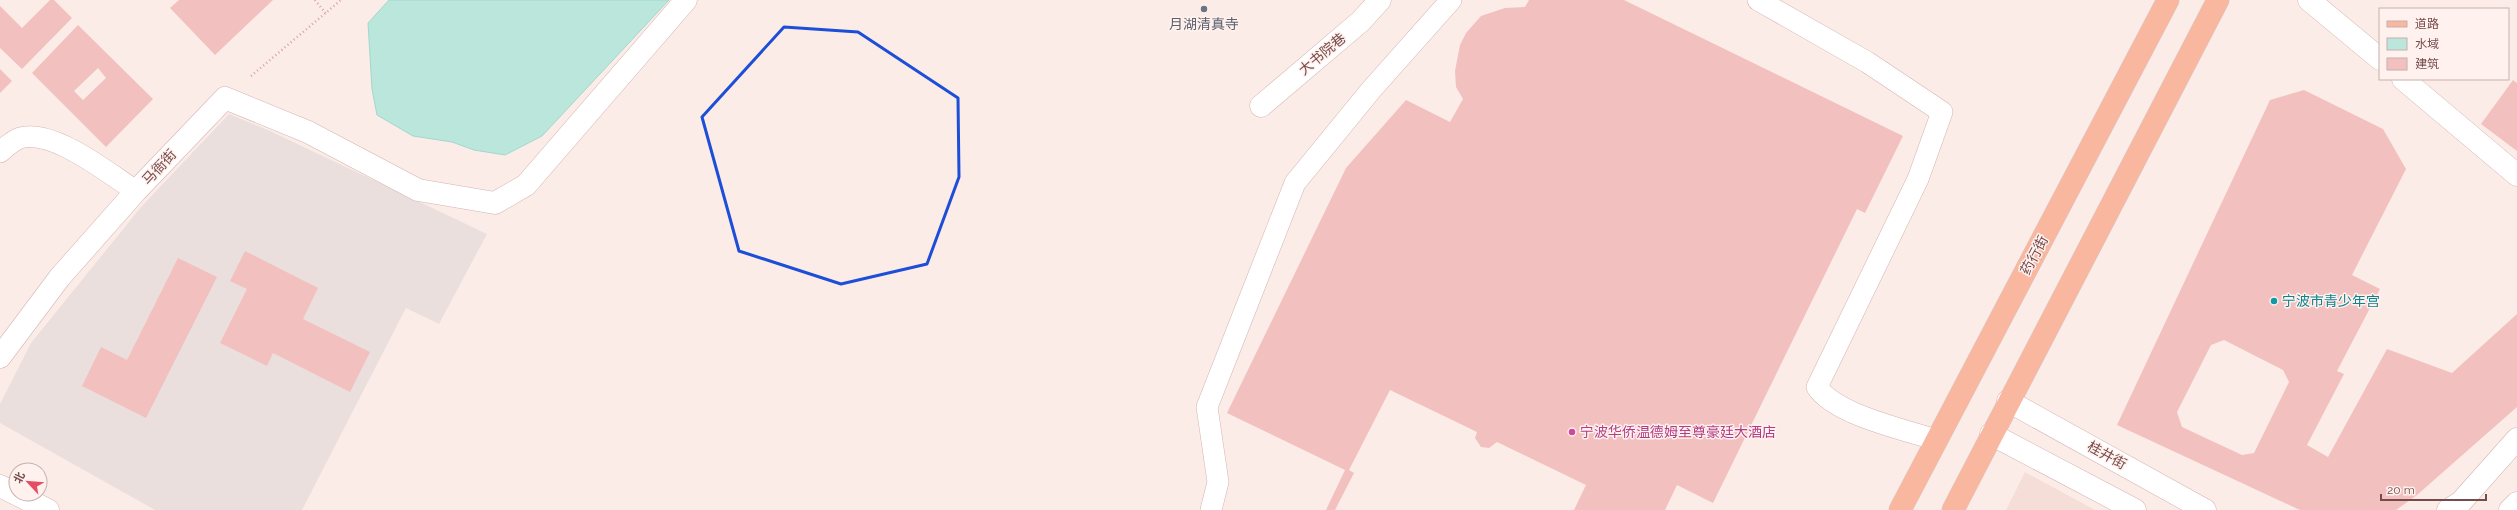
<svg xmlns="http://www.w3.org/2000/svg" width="2517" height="510" font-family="Raleway,'Noto Sans SC',sans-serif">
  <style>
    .residential { fill: #f6ded8 }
    .industrial { fill: #ebdfdd }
    .water { fill: #bbe6dc; stroke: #a1d8cc }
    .building { fill: #f2c0be; fill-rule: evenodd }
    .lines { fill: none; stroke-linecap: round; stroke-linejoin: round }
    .service-casing { stroke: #d3b4b2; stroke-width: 22 }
    .minor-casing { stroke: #d3b4b2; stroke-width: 23 }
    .tertiary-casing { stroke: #d3b4b2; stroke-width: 23 }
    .secondary-casing { stroke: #d8b5b1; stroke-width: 23 }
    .primary-casing { stroke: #d6c9c9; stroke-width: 23 }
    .path { stroke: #d7a2a1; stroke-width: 2.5; stroke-dasharray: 1 3; stroke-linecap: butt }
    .service { stroke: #fff; stroke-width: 21 }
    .minor { stroke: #fff; stroke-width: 22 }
    .tertiary { stroke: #fff; stroke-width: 22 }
    .secondary { stroke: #fff; stroke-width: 22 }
    .primary { stroke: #fab7a0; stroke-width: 22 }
    .marked { fill: none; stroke: #1d4ed8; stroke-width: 3; stroke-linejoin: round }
    .worship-dot { fill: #6b7280; stroke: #fff1ed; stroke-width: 1.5 }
    .culture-dot { fill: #0f9aa8; stroke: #fff1ed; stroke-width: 1.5 }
    .hotel-dot { fill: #d1479c; stroke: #fff1ed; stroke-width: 1.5 }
    .labels { text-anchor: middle; stroke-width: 3; stroke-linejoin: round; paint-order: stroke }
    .worship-label { font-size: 14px; fill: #5b616d; stroke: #fff1ed }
    .street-label { font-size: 14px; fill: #764b4c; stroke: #fff1ed }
    .culture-label { font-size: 14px; fill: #0d838f; stroke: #fff1ed; text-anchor: start }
    .hotel-label { font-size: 14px; fill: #b23c85; stroke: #fff1ed; text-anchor: start }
  </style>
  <rect width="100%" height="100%" fill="#fcece7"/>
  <path class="residential" d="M2025,472L2095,510H2006Z"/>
  <path class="industrial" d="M229,114L270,131L487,234L439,324L406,308L302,510H155L0,423V404L31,343L141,207Z"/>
  <path class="water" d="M389,0H669L542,136L505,155L474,150L452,142L413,136L377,115L372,89L368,23Z"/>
  <path class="building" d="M50,0H54L72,18L22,69L0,48V6L22,28Z
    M179,0H273L215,55L170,8Z
    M1529,0H1624L1903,136L1865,213L1857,209L1713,503L1677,485L1665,510H1574L1586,485L1497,442L1489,448L1481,447L1475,438L1477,432L1390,390L1349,470L1354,473L1335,510H1326L1345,470L1227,413L1346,168L1406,100L1450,122L1463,99L1456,87L1455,71L1460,45L1466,33L1481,16L1505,8L1525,7Z
    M78,25L153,99L106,147L32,73ZM98,68L106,78L83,100L74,91Z
    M0,69L12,81L0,93Z
    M2513,80L2517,83V151L2481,124Z
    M2304,90L2383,129L2406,169L2352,275L2380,289L2337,371L2344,374L2307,445L2328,457L2387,349L2452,373L2517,314V407L2417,495L2396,510H2300L2117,425L2270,100ZM2224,340L2283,370L2289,382L2254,453L2242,455L2182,427L2177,412L2211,345Z
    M245,251L318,288L303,319L370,352L350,392L273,353L267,366L220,343L247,289L230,281Z
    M178,258L217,277L146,418L82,386L101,347L127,360Z"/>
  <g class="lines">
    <defs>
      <path id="service" d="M1758,0L1867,62L1942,112L1918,179L1817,387C1836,415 1903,429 1936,440
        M0,152C6,147 12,141 20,138C53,128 109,174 136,191
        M1211,510L1218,482L1207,407L1295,183L1371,90L1451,0"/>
      <path id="minor" d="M2309,0L2380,59
        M2403,79L2517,175
        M1261,106L1361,21L1380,0
        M0,357L60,277L136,191L225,98L308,132L418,190L495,203L526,185L686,0"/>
      <path id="tertiary" d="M2008,401L2205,510
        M1991,434L2135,510
        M2448,510L2461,502L2517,439
        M2510,510L2517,503"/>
      <path id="secondary" d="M0,486L48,510"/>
      <path id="primary" d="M1900,510L2168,0
        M1953,510L2218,0"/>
    </defs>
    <use href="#service" class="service-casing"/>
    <use href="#minor" class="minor-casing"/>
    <use href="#tertiary" class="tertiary-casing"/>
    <use href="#secondary" class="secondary-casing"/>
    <use href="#primary" class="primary-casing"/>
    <path class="path" d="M315,0L327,15
      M251,76L341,0"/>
    <use href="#service" class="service"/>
    <use href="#minor" class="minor"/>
    <use href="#tertiary" class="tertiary"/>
    <use href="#secondary" class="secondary"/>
    <use href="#primary" class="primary"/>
  </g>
  <path class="marked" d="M784,27L858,32L958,98L959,177L927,264L841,284L739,251L702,117Z"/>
  <circle class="worship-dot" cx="1204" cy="9" r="4"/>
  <circle class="culture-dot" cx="2274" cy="301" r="4"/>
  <circle class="hotel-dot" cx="1572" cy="432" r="4"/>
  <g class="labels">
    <g class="worship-label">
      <text x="1204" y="29">月湖清真寺</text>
    </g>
    <g class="street-label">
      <text transform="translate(1322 54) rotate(-40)" y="5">大书院巷</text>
      <text transform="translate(159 167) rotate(-47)" y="5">马衙街</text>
      <text transform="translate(2034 255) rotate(-62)" y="5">药行街</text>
      <text transform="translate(2107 455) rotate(29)" y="5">桂井街</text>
    </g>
    <g class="culture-label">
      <text x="2282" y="306">宁波市青少年宫</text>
    </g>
    <g class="hotel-label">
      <text x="1580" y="437">宁波华侨温德姆至尊豪廷大酒店</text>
    </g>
  </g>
  <rect x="2379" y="8" width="130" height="72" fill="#fff1ed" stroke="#c8afad"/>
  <rect x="2387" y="21" width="20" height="6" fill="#fab7a0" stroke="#c8afad"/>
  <text x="2415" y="28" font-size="12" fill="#764b4c">道路</text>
  <rect x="2387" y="38" width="20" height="12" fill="#bbe6dc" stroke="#c8afad"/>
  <text x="2415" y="48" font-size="12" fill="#764b4c">水域</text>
  <rect x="2387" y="58" width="20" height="12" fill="#f2c0be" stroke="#c8afad"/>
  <text x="2415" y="68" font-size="12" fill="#764b4c">建筑</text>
  <g transform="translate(28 482) rotate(296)"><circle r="19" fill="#fff1ed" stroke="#c8afad"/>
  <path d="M0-3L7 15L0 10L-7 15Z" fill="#e54d64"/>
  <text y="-6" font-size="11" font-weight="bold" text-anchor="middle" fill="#764b4c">北</text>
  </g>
  <path d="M2381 494v6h105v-6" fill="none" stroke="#764b4c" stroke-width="2"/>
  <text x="2387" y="494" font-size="12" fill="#764b4c" stroke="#fff1ed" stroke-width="3" paint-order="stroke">20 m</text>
</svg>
